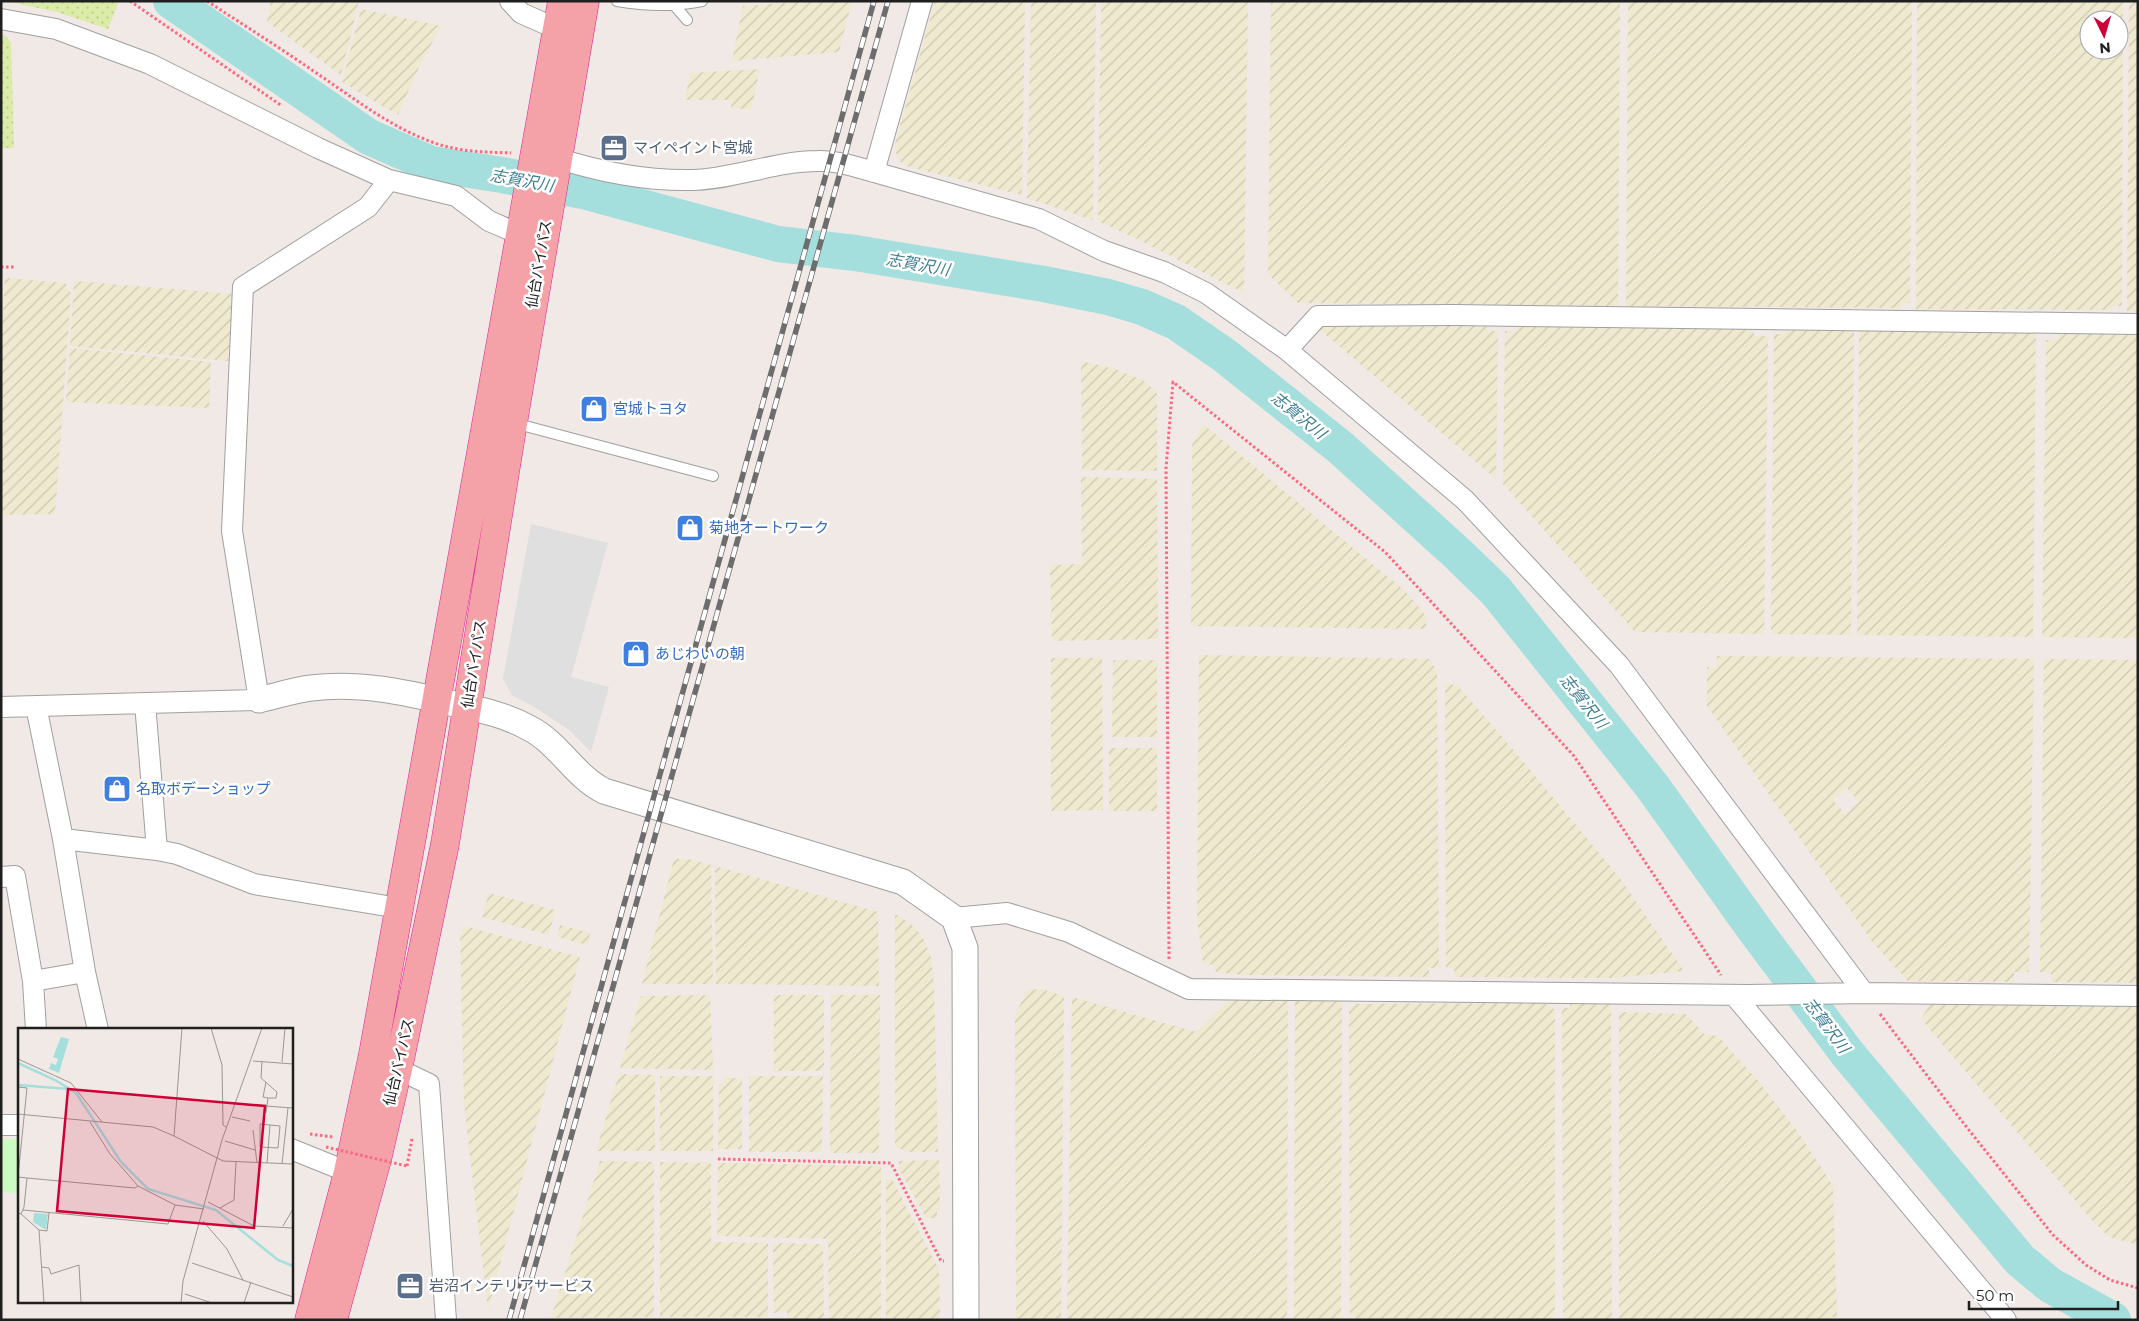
<svg xmlns="http://www.w3.org/2000/svg" width="2139" height="1321" font-family="Montserrat,'Noto Sans JP',sans-serif">
  <style>
    .farmland { fill: url(#farmland-furrows); fill-rule: evenodd }
    .grass { fill: url(#grass-dots) }
    .park { fill: #cbfbc1 }
    .parking { fill: #dfdfdf }
    .lines { fill: none; stroke-linecap: round; stroke-linejoin: round }
    .river { stroke: #a4dfdd; stroke-width: 36 }
    .service-casing { stroke: #a0a0a0; stroke-width: 12 }
    .minor-casing { stroke: #a0a0a0; stroke-width: 22 }
    .tertiary-casing { stroke: #a0a0a0; stroke-width: 27 }
    .trunk-casing { stroke: #e02094; stroke-width: 29 }
    .path { stroke: #fe6880; stroke-width: 3; stroke-dasharray: 2.5 2.5; stroke-linecap: butt }
    .service { stroke: #fff; stroke-width: 10 }
    .minor { stroke: #fff; stroke-width: 20 }
    .tertiary { stroke: #fff; stroke-width: 25 }
    .trunk { stroke: #f4a2a8; stroke-width: 28 }
    .rail-casing { stroke: #6d6d6d; stroke-width: 5.5 }
    .rail { stroke: #fff; stroke-width: 4; stroke-dasharray: 11; stroke-linecap: butt }
    .path-bridge { stroke: #fe6880; stroke-width: 3; stroke-dasharray: 2.5 2.5; stroke-linecap: butt }
    .labels { text-anchor: middle; stroke-width: 5; stroke-linejoin: round; paint-order: stroke }
    .service-label { font-size: 15px; fill: #4e5e75; stroke: #fff; text-anchor: start }
    .street-label { font-size: 15px; fill: #1f1f1f; stroke: #fff }
    .shop-label { font-size: 15px; fill: #366cbe; stroke: #fff; text-anchor: start }
    .water-label { font-size: 16px; font-style: italic; fill: #3d7e92; stroke: #fff }
    .inset-river { fill: none; stroke: #a4dfdd; stroke-width: 2.5 }
    .inset-road { fill: none; stroke: #9c9896; stroke-width: 1 }
    .view { fill: #ce0036; fill-opacity: 0.15; stroke: #ce0036; stroke-width: 2.5 }
    .inset-edge { fill: none; stroke: #1f1f1f; stroke-width: 2.5 }
  </style>
  <defs>
    <pattern id="farmland-furrows" width="10" height="10" patternUnits="userSpaceOnUse" patternTransform="scale(1.25)"><rect width="10" height="10" fill="#efe9d0"/><path d="M-1 1l2-2M0 10L10 0M9 11l2-2" fill="none" stroke="#ccc7b2"/></pattern>
    <pattern id="grass-dots" width="8" height="8" patternUnits="userSpaceOnUse" patternTransform="scale(1.25)"><rect width="8" height="8" fill="#dbeca9"/><path d="M2 2h.1M6 6h.1" fill="none" stroke="#bcca91" stroke-width="1.8" stroke-linecap="round"/></pattern>
  </defs>
  <rect width="100%" height="100%" fill="#f0e9e5"/>
  <path class="farmland" d="M271,1H359L341,75L267,22Z
    M808,1H852L839,52L732,61L743,6Z
    M935,1H1025L1022,195L906,166L900,161L896,153L895,144Z
    M1031,1H1096L1093,220L1027,198Z
    M1101,1H1248L1244,293L1139,240L1098,221Z
    M1271,1H1620L1618,306L1298,303L1268,274Z
    M1628,1H1912L1910,303H1902L1901,308L1626,306Z
    M1917,1H2123L2122,306H2112L2111,310L1920,309L1916,312ZM2089,20H2119V50H2089Z
    M2129,1H2138V311H2127Z
    M361,9L441,26L420,65L398,115L342,82Z
    M760,69L751,110L731,108L732,100H685L690,73Z
    M5,278L66,283V288L71,293L55,514L1,515V345Z
    M74,281L234,294L228,361L70,346Z
    M1325,324L1487,326V331H1498L1496,479L1320,330Z
    M1518,325L1754,328V336H1768L1764,634L1635,632L1503,484L1505,331H1518Z
    M1785,329H1854L1851,635L1771,634L1774,334H1785Z
    M1859,329L2036,332L2033,637L1857,635Z
    M2058,332L2138,333V638L2042,637L2046,340H2058Z
    M70,348L211,362L209,408L66,402Z
    M1081,361L1115,369L1143,380L1157,393V471L1082,470Z
    M1203,424L1405,591L1426,616V629L1191,626L1192,445Z
    M1081,477L1157,479L1158,639L1052,641L1050,565L1082,564Z
    M1199,655L1430,659L1437,672L1439,968H1429V977L1242,975L1216,972L1213,965L1203,963L1197,919Z
    M1717,656L2034,659L2029,972H2014V982L1908,981L1873,943L1707,706V667H1717ZM1847,788L1859,802L1845,814L1833,800Z
    M1051,658H1102L1103,810L1051,811Z
    M2044,659L2138,660V983L2051,982V973L2040,972Z
    M1113,660H1157V737H1112Z
    M1445,684L1457,685L1522,760L1619,877L1684,971L1611,978L1455,977L1454,968H1446Z
    M1109,748H1157V811H1109Z
    M674,859H689L711,865L713,984H642Z
    M715,866L878,912L879,986L716,984Z
    M489,893L555,910L549,935L482,917Z
    M895,914L911,924L922,936L931,957L934,984L938,1152H910L895,1147Z
    M560,925L590,933L588,945L557,937Z
    M464,926L580,957L488,1310L464,1105L460,937Z
    M1042,989L1064,996L1061,1320H1016L1015,1016L1027,990Z
    M710,995L713,1070L620,1068L641,996Z
    M774,995H824V1071H774Z
    M831,995H880L879,1153H830Z
    M1072,997L1196,1032L1227,1002L1240,998L1288,999L1287,1320H1067Z
    M1295,999H1342L1341,1320H1294Z
    M1570,1000H1611L1612,1320H1563L1562,1008H1570Z
    M1932,1001L2138,1003V1245L2109,1237L2090,1218L1921,1019Z
    M1544,1003L1555,1010V1315L1551,1320H1358L1350,1314L1349,1009L1356,1004Z
    M1619,1012L1686,1014L1704,1034L1718,1036L1760,1083L1800,1135L1833,1186L1837,1317H1830V1320H1622L1619,1317Z
    M619,1074L655,1075V1151H596Z
    M660,1076H713V1151H660Z
    M749,1076H823L822,1152H749Z
    M724,1078H742V1149H718L719,1084H724Z
    M939,1160L940,1209L937,1210V1218H926L899,1169V1161Z
    M600,1161L654,1162V1317L551,1318Z
    M660,1162L711,1163V1242L768,1243V1317H660Z
    M718,1163L881,1166V1319H829L828,1239L717,1236Z
    M886,1179H892L939,1270L940,1320L886,1319Z
    M773,1243L823,1244L824,1319L788,1320L787,1312L774,1313Z"/>
  <path class="grass" d="M5,1H119L108,29L57,12Z
    M1,35H5L11,43L14,148H1Z"/>
  <path class="park" d="M1,1139H19V1193L1,1192Z"/>
  <path class="parking" d="M531,524L608,543L571,677L609,687L591,752L569,730L536,708L512,695L503,679Z"/>
  <g class="lines">
    <path class="river" d="M171,1L369,137L431,164L502,175L583,191L778,244L855,253L1044,284L1108,297L1142,307L1176,322L1224,355L1341,448L1459,555L1496,591L1652,786L1755,930L1847,1053L2020,1260L2050,1285L2113,1320"/>
    <defs>
      <path id="service" d="M617,1C646,6 673,7 702,1
        M675,6L687,20
        M514,423L713,476"/>
      <path id="minor" d="M510,1L521,13L557,29
        M922,1L874,172L1039,219L1104,251L1164,272L1206,293L1287,350
        M1,19L56,29L150,64L318,148L389,180L456,196L489,221L519,234
        M557,158C600,172 648,181 693,180C735,179 775,161 818,161C836,160 856,167 874,172
        M145,703L157,850
        M36,706L63,839L85,972L98,1030
        M1,707L259,700L232,531L243,287L368,207L389,180
        M63,839L157,850L177,854L254,884L399,908
        M1,877L15,876L33,981L36,1030
        M954,918L1007,913L1069,932L1189,989L1747,995L1864,993L2138,996
        M33,981L85,972
        M1864,993L1619,665L1465,500L1287,350L1318,316L1453,315L2138,324
        M1734,995L2006,1320
        M398,1069L429,1084L446,1320
        M1,1125H19
        M291,1149L348,1172"/>
      <path id="tertiary" d="M259,700C276,696 294,690 311,688C358,682 405,692 450,703C477,709 504,714 529,728C559,743 574,776 604,791L903,882L954,918L965,948L966,1320"/>
      <path id="trunk" d="M309,1320L348,1172L373,1054L562,1
        M333,1320L377,1160L398,1069L445,844L513,423L585,1"/>
    </defs>
    <use href="#service" class="service-casing"/>
    <use href="#minor" class="minor-casing"/>
    <use href="#tertiary" class="tertiary-casing"/>
    <use href="#trunk" class="trunk-casing"/>
    <path class="path" d="M130,1L282,106
      M207,1C242,24 277,46 312,70C351,96 388,126 432,142C458,152 484,152 511,153
      M1,267H16
      M1169,959L1166,468L1173,382L1385,552L1574,756L1721,975
      M1880,1014L1968,1129L2053,1235L2086,1265L2110,1280L2138,1288
      M310,1134L333,1137
      M718,1159L891,1163L941,1261H944
      M407,1166L412,1139"/>
    <use href="#service" class="service"/>
    <use href="#minor" class="minor"/>
    <use href="#tertiary" class="tertiary"/>
    <use href="#trunk" class="trunk"/>
    <defs>
      <path id="rail" d="M509,1320L874,1
        M520,1320L888,1"/>
    </defs>
    <use href="#rail" class="rail-casing"/>
    <use href="#rail" class="rail"/>
    <path class="path-bridge" d="M326,1147L407,1166"/>
  </g>
  <defs>
    <symbol id="office-square" viewBox="-11 -11 22 22"><rect x="-9" y="-9" width="18" height="18" rx="4" fill="#5c6f8a" stroke="#fff"/><path d="M-6-3h4V-5.5h4V-3h4V5H-6ZM-1-4.5V-3h2v-1.5ZM-6 0V1H6V0Z" fill="#fff"/></symbol>
    <symbol id="shop-square" viewBox="-11 -11 22 22"><rect x="-9" y="-9" width="18" height="18" rx="4" fill="#3f7fe0" stroke="#fff"/><path d="M-5-2.5h2.3a2.7 3.5 0 0 1 5.4 0H5L5.5 6h-11ZM-1.5-2.5h3a1.5 2.3 0 0 0-3 0Z" fill="#fff"/></symbol>
  </defs>
  <g fill-rule="evenodd">
    <use href="#office-square" x="598" y="132" width="32" height="32"/>
    <use href="#shop-square" x="578" y="393" width="32" height="32"/>
    <use href="#shop-square" x="674" y="512" width="32" height="32"/>
    <use href="#shop-square" x="620" y="638" width="32" height="32"/>
    <use href="#shop-square" x="101" y="773" width="32" height="32"/>
    <use href="#office-square" x="394" y="1270" width="32" height="32"/>
  </g>
  <g class="labels">
    <g class="service-label">
      <text x="633" y="153">マイペイント宮城</text>
      <text x="429" y="1291">岩沼インテリアサービス</text>
    </g>
    <g class="street-label">
      <text transform="translate(539 264) rotate(-80)" y="5">仙台バイパス</text>
      <text transform="translate(474 664) rotate(-81)" y="5">仙台バイパス</text>
      <text transform="translate(399 1062) rotate(-77)" y="5">仙台バイパス</text>
    </g>
    <g class="shop-label">
      <text x="613" y="414">宮城トヨタ</text>
      <text x="709" y="533">菊地オートワーク</text>
      <text x="655" y="659">あじわいの朝</text>
      <text x="136" y="794">名取ボデーショップ</text>
    </g>
    <g class="water-label">
      <text transform="translate(522 180) rotate(10)" y="6">志賀沢川</text>
      <text transform="translate(918 264) rotate(10)" y="6">志賀沢川</text>
      <text transform="translate(1299 415) rotate(39)" y="6">志賀沢川</text>
      <text transform="translate(1584 701) rotate(51)" y="6">志賀沢川</text>
      <text transform="translate(1827 1025) rotate(53)" y="6">志賀沢川</text>
    </g>
  </g>
  <g transform="translate(18 1028)">
    <rect width="275" height="275" fill="#f0e9e5"/>
    <path d="M43,9L51,11L41,45L31,41L33,35L38,37L40,31L35,29ZM16,185L30,186L28,202L15,194Z" fill="#a4dfdd"/>
    <path class="inset-river" d="M0,35L37,52L58,65L103,134L130,161L198,182L260,232L275,238M0,57L51,61"/>
    <path class="inset-road" d="M164,0L156,108L205,133L275,136M193,0L204,37L205,97L208,99M0,31L53,55L84,94M235,33L275,36M244,33L243,50L259,64L258,70H250L248,85M264,34L267,0M248,54L245,69L250,70M0,59L9,60L0,148M219,76L275,80M0,86L135,99L156,108M214,89L232,93M242,96L262,98L260,120L242,119ZM235,102L239,135M207,113L237,122M249,135L252,97M264,136L270,80M0,149L9,150L6,179L3,186L0,185M9,150L117,160L120,158L92,126L72,94M190,174L236,198L275,200M157,177L186,181M202,180L216,172L218,134M5,182L150,196L157,177L120,158M3,186L21,202L29,203L31,185M185,193L209,221L225,252M265,198L275,181M21,202L26,275M174,235L275,269M24,239L31,240L33,246L61,237L63,275M167,266L194,275M163,275L165,253L204,112L244,0M226,275L233,254"/>
    <path class="view" d="M50,61L247,78L236,200L39,183Z"/>
    <rect width="275" height="275" class="inset-edge"/>
  </g>
  <rect width="2139" height="1321" fill="none" stroke="#1f1f1f" stroke-width="5"/>
  <g transform="translate(2104 35) rotate(175)"><circle r="24" fill="#ffffff" stroke="#a5a5a5"/>
  <path d="M0-4L9 19L0 12L-9 19Z" fill="#ce0036"/>
  <text y="-8" font-size="14" font-weight="bold" text-anchor="middle" fill="#1f1f1f">N</text>
  </g>
  <path d="M1969 1301v8h149v-8" fill="none" stroke="#1f1f1f" stroke-width="2.5"/>
  <text x="1976" y="1301" font-size="15" fill="#1f1f1f" stroke="#ffffff" stroke-width="4" paint-order="stroke">50 m</text>
</svg>
